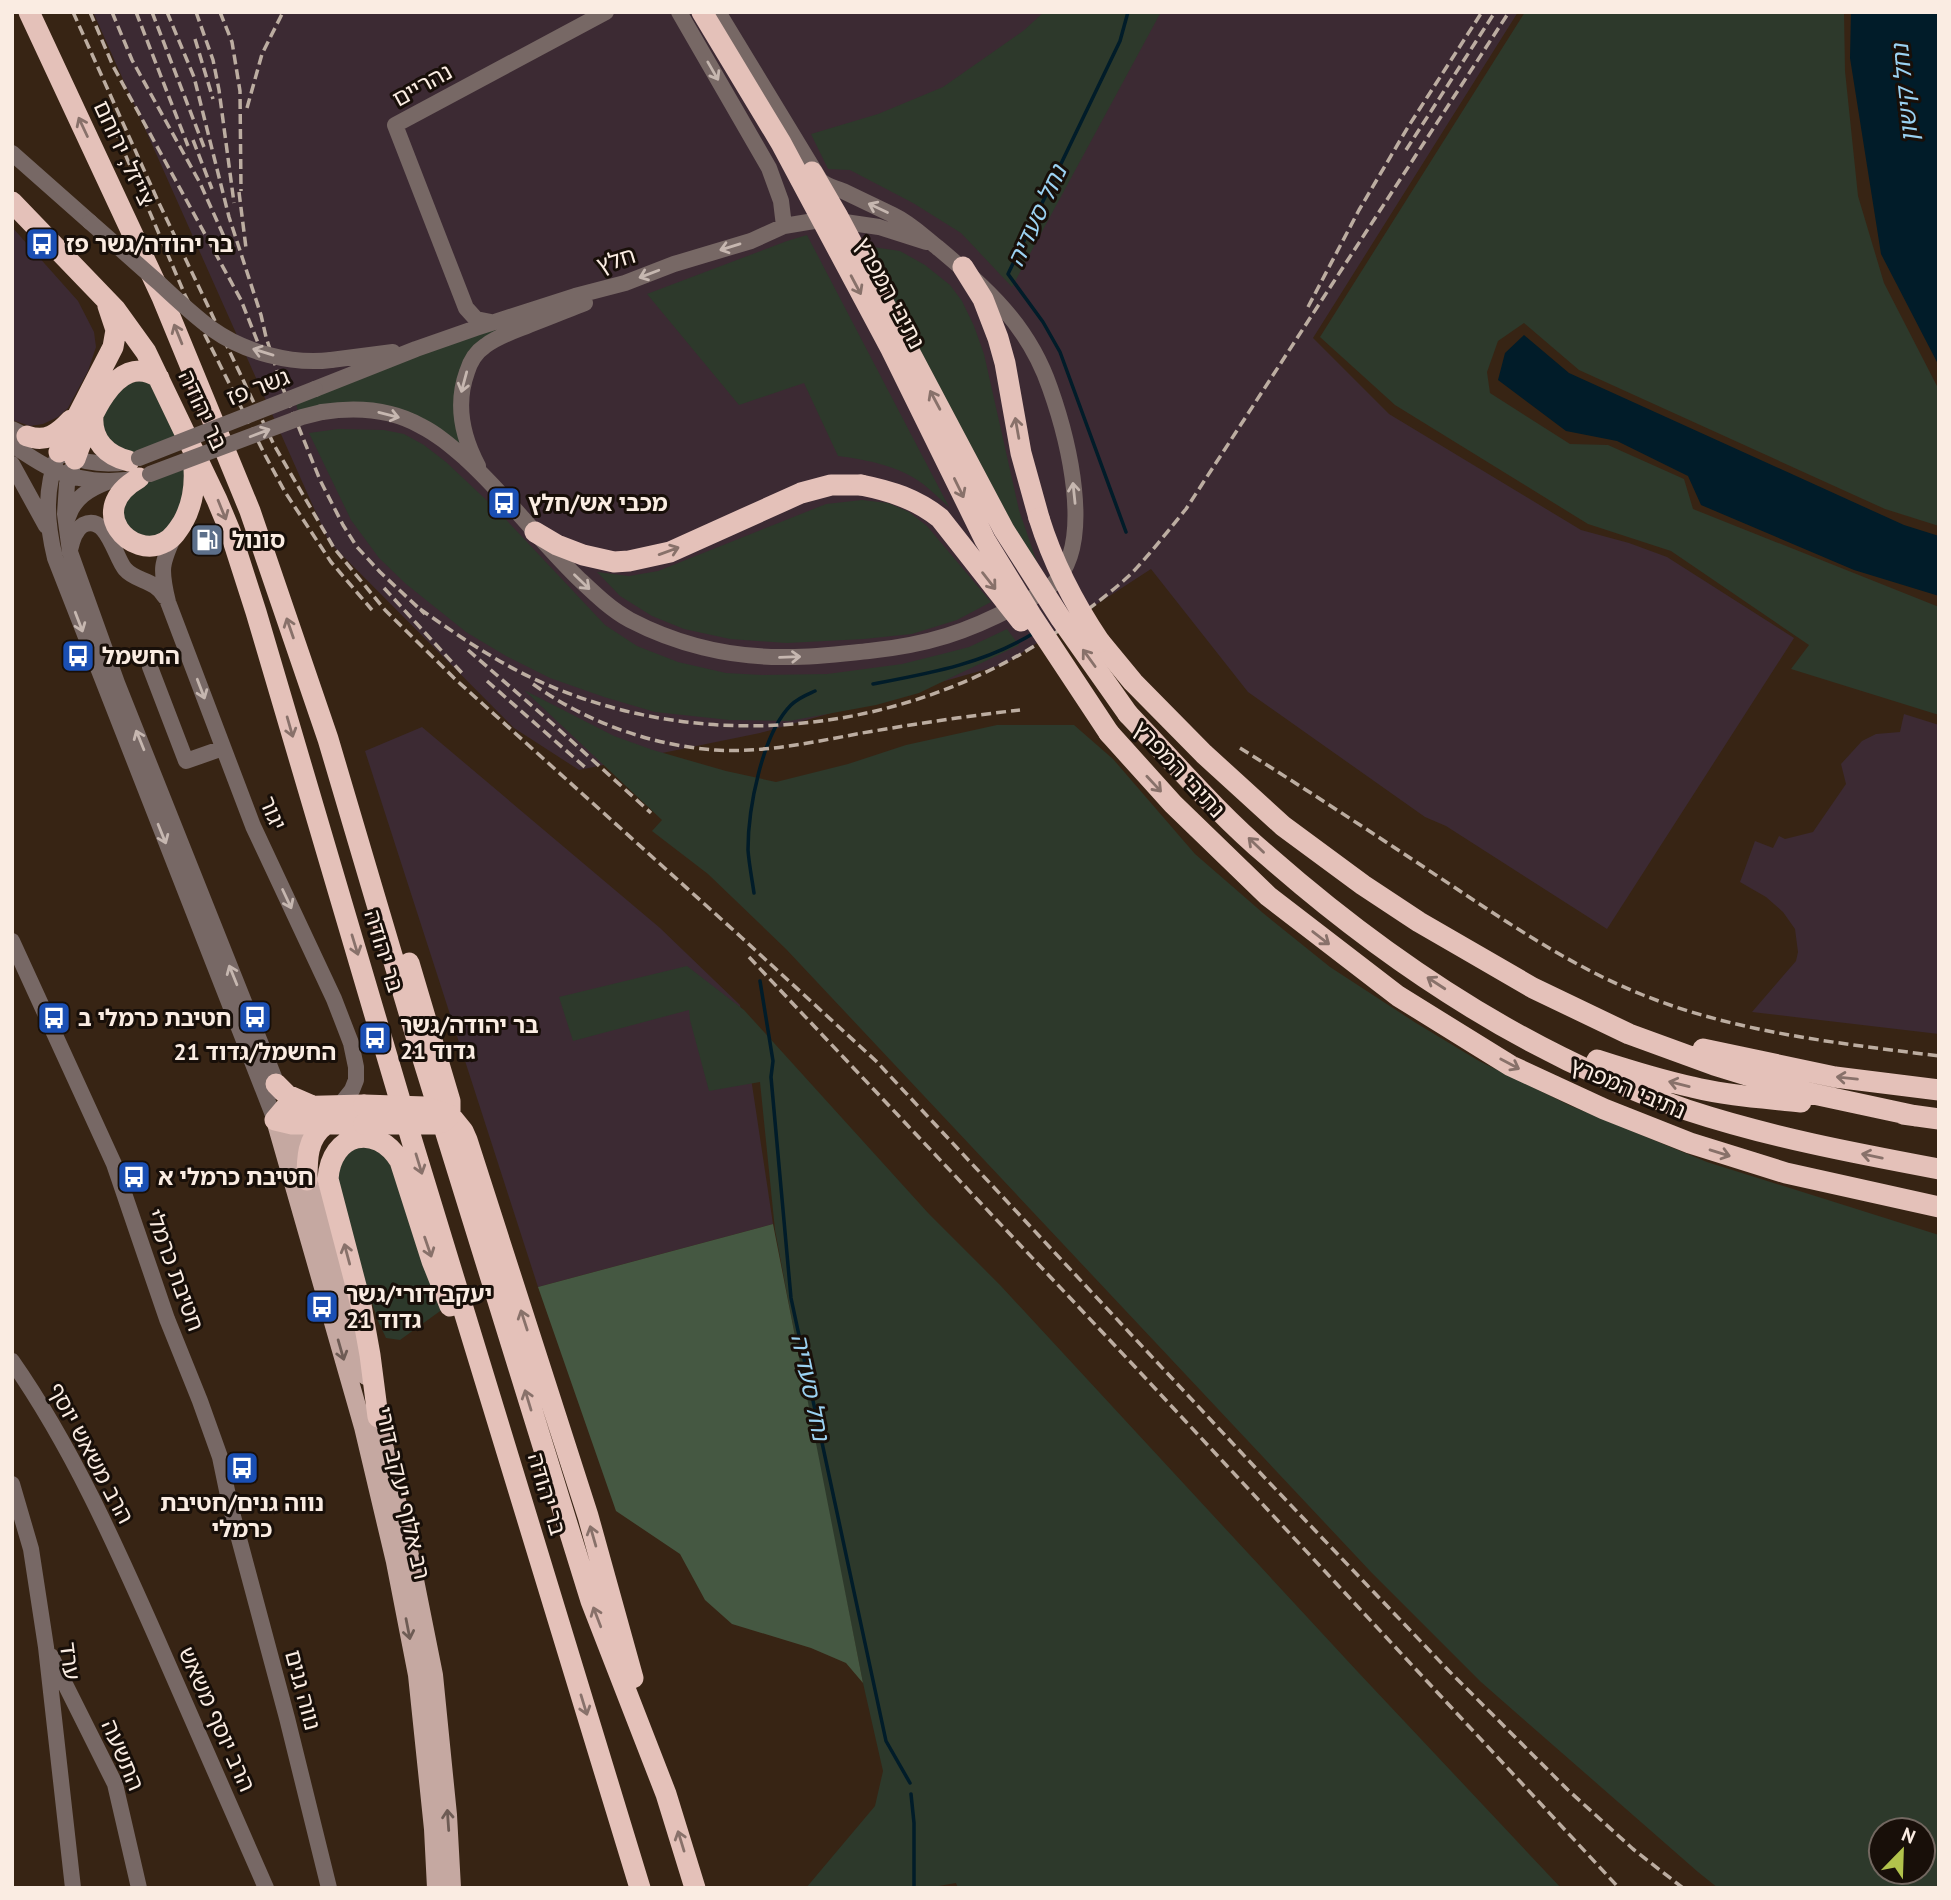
<svg xmlns="http://www.w3.org/2000/svg" width="1951" height="1900" font-family="'PT Sans','Noto Sans Hebrew',sans-serif">
  <style>
    .industrial { fill: #3c2a33 }
    .green { fill: #2d392b; fill-rule: evenodd }
    .forest { fill: #455842 }
    .water { fill: #011c29 }
    .lines { fill: none; stroke-linecap: round; stroke-linejoin: round }
    .stream { stroke: #011c29; stroke-width: 3.5 }
    .minor { stroke: #776865; stroke-width: 16 }
    .major { stroke: #c5a8a1; stroke-width: 18 }
    .highway { stroke: #e4c1b9; stroke-width: 21 }
    .rail { stroke: #bcada1; stroke-width: 3.5; stroke-dasharray: 10 5; stroke-linecap: butt }
    .minor-bridge { stroke: #776865; stroke-width: 16 }
    .highway-bridge { stroke: #e4c1b9; stroke-width: 21 }
    .oneway { stroke: #c6b7b0 }
    .oneway2 { stroke: #88716a }
    .oneway3 { stroke: #6e5c55 }
    .labels { text-anchor: middle; stroke-width: 6; stroke-linejoin: round; paint-order: stroke }
    .street-label { font-size: 23px; fill: #faece2; stroke: #180f09 }
    .poi-label { font-size: 23px; font-weight: bold; fill: #faece2; stroke: #180f09; text-anchor: start }
    .water-label { font-size: 24px; font-style: italic; fill: #9bd2f2; stroke: #180f09 }
  </style>
  <rect width="100%" height="100%" fill="#372414"/>
  <path class="industrial" d="M93,12H1518L1313,338L1389,414L1581,530L1629,543L1667,557L1794,638L1607,929L1446,826L1425,817L1248,692L1151,569L1005,664L760,733L579,770L514,728L329,542Z
    M12,227L78,301L94,332L96,347L88,371L68,408L58,417L43,424L30,426L12,420Z
    M1904,714L1939,725V1034L1752,1012L1796,961L1798,952L1795,929L1783,912L1766,897L1740,882L1755,841L1773,848L1779,836L1785,839L1813,832L1846,784L1841,764L1862,741L1876,734L1900,732Z
    M422,727L660,928L740,1005L773,1224L538,1287L365,751Z"/>
  <path class="green" d="M1044,12H1161L1012,287L961,233L913,203L850,170L828,169L811,134L878,114L943,87L1023,31Z
    M1525,12H1844L1845,71L1858,196L1884,283L1939,390V526L1885,509L1579,370L1524,323L1498,341L1487,372L1490,393L1570,444L1608,445L1684,479L1693,509L1939,607V715L1791,669L1809,645L1671,551L1588,524L1395,405L1320,337Z
    M807,235L949,507C940,499 932,491 923,484C899,466 868,460 838,456L804,383L739,405L647,294L787,241Z
    M859,245L900,251L925,265L950,285L962,301L974,326L984,354L1019,510L1043,580Z
    M518,317L466,362V450L424,422L298,412L296,403Z
    M148,377L178,439L135,455L115,450L98,420L113,390Z
    M338,429L384,430L404,434L424,445L446,462L497,510L605,625L637,646L678,662L726,673L762,675L827,674L902,664L946,653L969,647L1007,629L1019,645L919,693L876,705L789,721L729,720L655,712L604,697L550,678L506,656L466,632L406,584L379,558L351,520L309,433Z
    M185,469L188,482L175,527L149,540L124,527L122,501L134,487Z
    M862,500L888,503L909,512L927,526L991,602L957,620L912,634L864,639L787,643L730,639L684,629L652,616L620,596L597,572L629,576L658,571L826,504Z
    M524,690L614,736L653,750L726,771L776,782L848,764L906,745L997,725H1074L1113,759L1195,854L1263,913L1330,967L1416,1023L1479,1061L1571,1106L1707,1162L1939,1235V1888H1718L1698,1872L1481,1682L1371,1572L786,949L708,874L652,831L662,820ZM1881,1830H1923V1872H1881Z
    M687,966L744,1010L929,1214L1000,1285L1357,1671L1561,1888H958L956,1883L927,1888H806L875,1806L883,1771L863,1683L813,1433L775,1230L760,1082L709,1091L690,1020L689,1010L573,1041L559,997Z
    M350,1143L389,1151L443,1309L400,1340L386,1338L378,1321L338,1199L333,1168Z"/>
  <path class="forest" d="M773,1224L863,1683L846,1663L811,1648L732,1624L705,1600L680,1554L616,1511L538,1287Z"/>
  <path class="water" d="M1851,12H1939V366L1881,254L1850,58Z
    M1524,335L1569,373L1904,525L1939,536V596L1854,570L1701,505L1688,476L1617,441L1566,431L1498,380L1505,353Z"/>
  <g class="lines">
    <path class="stream" d="M1126,532L1060,352L1043,322L1008,274L1120,41L1128,12
      M873,684C931,673 983,664 1034,633
      M754,893C752,879 749,864 748,850C748,809 762,734 791,705C798,698 806,695 815,691
      M760,981L773,1061L771,1077L791,1298L886,1741L910,1783
      M911,1794L914,1823V1888"/>
    <path class="minor" d="M679,12L769,168L781,201L784,226
      M12,153L90,222
      M491,322L476,319L466,308L395,125L606,12
      M331,360L393,352
      M315,389L416,349L476,328L575,296L625,283L674,264L751,241L784,226L820,220L838,221L879,227L926,242
      M322,412C355,407 391,409 421,426C437,434 451,446 465,458C506,495 538,539 577,577C594,593 610,609 630,620C676,644 729,657 781,657C811,658 840,654 869,651C927,645 968,632 1018,605C1030,599 1043,593 1053,584C1096,544 1067,436 1050,388C1028,324 987,289 937,247C922,235 910,223 893,215C876,207 860,199 843,191C834,187 827,187 820,180L718,12
      M12,429L37,441
      M12,445C25,453 37,462 50,468C76,481 110,484 138,478
      M59,452C44,489 46,521 55,558L275,1120
      M66,455C85,463 107,465 127,462
      M75,459L67,484L65,514L70,552L117,683L280,1092
      M12,464L46,526
      M478,466C462,436 455,405 467,372C470,362 476,352 485,346C498,336 514,331 529,325C548,318 567,310 585,303
      M68,517C74,498 89,489 107,482
      M175,534C161,564 160,569 168,602L253,826L334,999L351,1043L356,1067V1080L352,1090L340,1105
      M70,550C72,541 75,530 83,525C107,513 115,558 125,569C136,582 155,579 165,597
      M150,667L186,761L223,748
      M12,941L114,1164L167,1319L200,1401L220,1457L230,1505L287,1718L329,1888
      M12,1361C72,1447 115,1544 157,1639C193,1722 229,1805 266,1888
      M12,1484L31,1549L46,1647L73,1888
      M51,1656L115,1784L139,1888"/>
    <path class="major" d="M275,1120L363,1427L395,1562L417,1675L433,1829L436,1888
      M292,1124L366,1376
      M375,1406L411,1560L434,1675L448,1815L452,1888"/>
    <path class="highway" d="M29,12L162,297L250,511L328,739L418,1043L591,1601L666,1794L695,1888
      M12,202L115,309L146,352L217,500L230,531L256,612L412,1141L640,1888
      M963,267L983,299L998,338L1005,363L1021,453L1039,518
      M93,416C91,440 107,456 129,461
      M27,436C46,443 58,434 71,420
      M59,452L113,347L116,330L108,306
      M75,459C86,428 114,347 159,378
      M139,478C83,510 132,561 165,542C173,538 178,530 183,522C194,502 196,480 193,458
      M535,532L557,545L583,555L614,562L629,561L670,552L801,493L831,485H861
      M1100,642L1133,682L1204,754L1283,826L1363,885L1419,922L1464,948L1533,988L1629,1034L1714,1065L1795,1090L1916,1116
      M1128,714C1174,762 1218,814 1269,857C1391,964 1532,1057 1687,1110C1769,1137 1854,1153 1939,1169
      M1109,733L1173,804L1268,896L1398,996L1511,1066L1604,1109L1690,1143L1786,1173L1939,1207
      M409,963L450,1101V1115L463,1131L467,1140L588,1516L633,1678
      M1703,1049L1835,1077L1939,1090
      M1597,1060C1628,1070 1660,1080 1692,1087C1728,1096 1765,1098 1801,1102
      M276,1084L287,1095L310,1105
      M1903,1114L1939,1119
      M364,1124H292L275,1120L286,1107L364,1105
      M307,1180C307,1159 307,1138 325,1125
      M378,1417L370,1355L361,1305L328,1179C331,1133 376,1122 400,1161L432,1261L450,1306"/>
    <path class="rail" d="M73,12L158,201L274,445L334,548L385,610L454,678L741,937L876,1061L1265,1478L1449,1671L1568,1790L1633,1849L1683,1888
      M90,12L113,66L241,300L262,353
      M112,12L132,60L200,183L230,250
      M136,12L188,146
      M152,12L204,147
      M167,12L194,77L229,217L261,315L266,337L282,386L320,480L343,525L357,547L380,572L425,614
      M196,12L213,60L219,90L234,203
      M220,12L232,42L240,91L241,191
      M195,39L213,99
      M247,108L262,54L283,12
      M114,128L185,295L265,455L285,492L331,562L372,610
      M193,140L212,189
      M1406,150L1495,12
      M239,192L246,248
      M1308,307L1359,210L1408,127L1482,12
      M384,588L462,673
      M420,609C456,634 492,659 532,678C712,762 925,732 1082,614C1099,601 1116,588 1131,574C1150,554 1168,531 1186,509L1509,12
      M468,650L554,725L651,813
      M487,681L587,769
      M533,684C586,722 650,745 715,750C764,753 814,742 862,733C915,724 967,716 1020,710
      M1240,748C1312,793 1383,840 1454,887C1514,927 1575,968 1643,995C1738,1033 1838,1043 1939,1056
      M749,957L1137,1369L1619,1888"/>
    <path class="minor-bridge" d="M90,222C113,242 136,263 159,283C176,299 193,315 212,329C244,352 292,365 331,360
      M139,458L315,389
      M150,474L302,417L322,412"/>
    <path class="highway-bridge" d="M702,12L781,143L891,349L985,540L1031,615L1109,733
      M812,172L837,215L1004,530L1061,619L1128,714
      M861,485C891,491 916,499 940,518L1021,621
      M1039,518C1053,563 1073,602 1100,642
      M364,1124H434L443,1122L450,1115L425,1107L364,1105"/>
  </g>
  <defs><path id="oneway-shaft" d="M-6 0H5M1.5-3L5.5 0L1.5 3" fill="none" stroke-width="1.6" stroke-linecap="round" stroke-linejoin="round" transform="scale(1.75)"/></defs>
  <g class="oneway">
    <use href="#oneway-shaft" transform="translate(713 71) rotate(60)"/>
    <use href="#oneway-shaft" transform="translate(878 208) rotate(-155)"/>
    <use href="#oneway-shaft" transform="translate(730 247) rotate(163)"/>
    <use href="#oneway-shaft" transform="translate(649 274) rotate(159)"/>
    <use href="#oneway-shaft" transform="translate(263 352) rotate(-163)"/>
    <use href="#oneway-shaft" transform="translate(464 382) rotate(105)"/>
    <use href="#oneway-shaft" transform="translate(389 415) rotate(14)"/>
    <use href="#oneway-shaft" transform="translate(260 433) rotate(-21)"/>
    <use href="#oneway-shaft" transform="translate(1074 493) rotate(-96)"/>
    <use href="#oneway-shaft" transform="translate(582 582) rotate(44)"/>
    <use href="#oneway-shaft" transform="translate(79 622) rotate(69)"/>
    <use href="#oneway-shaft" transform="translate(790 657) rotate(-2)"/>
    <use href="#oneway-shaft" transform="translate(201 689) rotate(69)"/>
    <use href="#oneway-shaft" transform="translate(140 740) rotate(-112)"/>
    <use href="#oneway-shaft" transform="translate(162 834) rotate(68)"/>
    <use href="#oneway-shaft" transform="translate(287 899) rotate(65)"/>
    <use href="#oneway-shaft" transform="translate(233 975) rotate(-112)"/>
  </g>
  <g class="oneway2">
    <use href="#oneway-shaft" transform="translate(83 127) rotate(-115)"/>
    <use href="#oneway-shaft" transform="translate(856 285) rotate(62)"/>
    <use href="#oneway-shaft" transform="translate(178 334) rotate(-112)"/>
    <use href="#oneway-shaft" transform="translate(935 400) rotate(-118)"/>
    <use href="#oneway-shaft" transform="translate(1017 428) rotate(-100)"/>
    <use href="#oneway-shaft" transform="translate(959 488) rotate(64)"/>
    <use href="#oneway-shaft" transform="translate(222 510) rotate(68)"/>
    <use href="#oneway-shaft" transform="translate(669 551) rotate(-20)"/>
    <use href="#oneway-shaft" transform="translate(989 581) rotate(52)"/>
    <use href="#oneway-shaft" transform="translate(290 628) rotate(-109)"/>
    <use href="#oneway-shaft" transform="translate(1089 658) rotate(-126)"/>
    <use href="#oneway-shaft" transform="translate(290 727) rotate(74)"/>
    <use href="#oneway-shaft" transform="translate(1154 784) rotate(47)"/>
    <use href="#oneway-shaft" transform="translate(1256 845) rotate(-136)"/>
    <use href="#oneway-shaft" transform="translate(1321 938) rotate(38)"/>
    <use href="#oneway-shaft" transform="translate(355 945) rotate(73)"/>
    <use href="#oneway-shaft" transform="translate(1436 983) rotate(-147)"/>
    <use href="#oneway-shaft" transform="translate(1510 1064) rotate(28)"/>
    <use href="#oneway-shaft" transform="translate(1847 1078) rotate(-174)"/>
    <use href="#oneway-shaft" transform="translate(1679 1084) rotate(-166)"/>
    <use href="#oneway-shaft" transform="translate(1720 1153) rotate(17)"/>
    <use href="#oneway-shaft" transform="translate(1872 1156) rotate(-168)"/>
    <use href="#oneway-shaft" transform="translate(419 1164) rotate(73)"/>
    <use href="#oneway-shaft" transform="translate(428 1247) rotate(71)"/>
    <use href="#oneway-shaft" transform="translate(347 1254) rotate(-105)"/>
    <use href="#oneway-shaft" transform="translate(524 1320) rotate(-108)"/>
    <use href="#oneway-shaft" transform="translate(528 1400) rotate(-107)"/>
    <use href="#oneway-shaft" transform="translate(593 1536) rotate(-106)"/>
    <use href="#oneway-shaft" transform="translate(597 1617) rotate(-111)"/>
    <use href="#oneway-shaft" transform="translate(584 1705) rotate(73)"/>
    <use href="#oneway-shaft" transform="translate(681 1841) rotate(-107)"/>
  </g>
  <g class="oneway3">
    <use href="#oneway-shaft" transform="translate(341 1350) rotate(74)"/>
    <use href="#oneway-shaft" transform="translate(408 1629) rotate(79)"/>
    <use href="#oneway-shaft" transform="translate(448 1820) rotate(-94)"/>
  </g>
  <defs>
    <symbol id="bus-square" viewBox="-11 -11 22 22"><rect x="-9" y="-9" width="18" height="18" rx="4" fill="#1a4fb4" stroke="#180f09"/><path d="M-5-6H5V4H4V6H2V4H-2V6H-4V4H-5ZM-3.5-4V0h7V-4ZM-3.5 1.2v1.5H-2V1.2ZM2 1.2v1.5H3.5V1.2Z" fill="#fff"/></symbol>
    <symbol id="fuel-square" viewBox="-11 -11 22 22"><rect x="-9" y="-9" width="18" height="18" rx="4" fill="#5c6f8a" stroke="#180f09"/><path d="M-5.5-6h7V0h2V4h1.3V-2.5L3-4.5l.8-.8L6-3V5H2.5V1h-1V6h-7ZM-4.2-4.7v3.2H.2V-4.7Z" fill="#fff"/></symbol>
  </defs>
  <g fill-rule="evenodd">
    <use href="#bus-square" x="23" y="225" width="38" height="38"/>
    <use href="#bus-square" x="485" y="484" width="38" height="38"/>
    <use href="#fuel-square" x="188" y="521" width="38" height="38"/>
    <use href="#bus-square" x="59" y="637" width="38" height="38"/>
    <use href="#bus-square" x="236" y="998" width="38" height="38"/>
    <use href="#bus-square" x="35" y="999" width="38" height="38"/>
    <use href="#bus-square" x="356" y="1019" width="38" height="38"/>
    <use href="#bus-square" x="115" y="1158" width="38" height="38"/>
    <use href="#bus-square" x="303" y="1288" width="38" height="38"/>
    <use href="#bus-square" x="223" y="1449" width="38" height="38"/>
  </g>
  <g class="labels">
    <g class="street-label">
      <text transform="translate(422 85) rotate(-29)" y="8">נהריים</text>
      <text transform="translate(124 153) rotate(65)" y="8">צייזל, ירוחם</text>
      <text transform="translate(616 260) rotate(-17)" y="8">חלץ</text>
      <text transform="translate(890 293) rotate(62)" y="8">נתיבי המפרץ</text>
      <text transform="translate(258 387) rotate(-21)" y="8">גשר פז</text>
      <text transform="translate(203 410) rotate(65)" y="8">בר יהודה</text>
      <text transform="translate(1179 769) rotate(47)" y="8">נתיבי המפרץ</text>
      <text transform="translate(273 813) rotate(67)" y="8">יגור</text>
      <text transform="translate(384 951) rotate(73)" y="8">בר יהודה</text>
      <text transform="translate(1628 1088) rotate(23)" y="8">נתיבי המפרץ</text>
      <text transform="translate(175 1270) rotate(70)" y="8">חטיבת כרמלי</text>
      <text transform="translate(91 1453) rotate(62)" y="8">הרב משאש יוסף</text>
      <text transform="translate(403 1493) rotate(77)" y="8">רב אלוף יעקב דורי</text>
      <text transform="translate(547 1494) rotate(74)" y="8">בר יהודה</text>
      <text transform="translate(70 1661) rotate(83)" y="8">ערד</text>
      <text transform="translate(303 1690) rotate(75)" y="8">נווה גנים</text>
      <text transform="translate(217 1719) rotate(66)" y="8">הרב יוסף משאש</text>
      <text transform="translate(123 1755) rotate(67)" y="8">התשעה</text>
    </g>
    <g class="poi-label">
      <text x="66" y="252">בר יהודה/גשר פז</text>
      <text x="528" y="511">מכבי אש/חלץ</text>
      <text x="232" y="548">סונול</text>
      <text x="102" y="664">החשמל</text>
      <text x="78" y="1026">חטיבת כרמלי ב</text>
      <text x="400" y="1033">בר יהודה/גשר<tspan x="400" dy="26">גדוד 21</tspan></text>
      <text x="255" y="1060" text-anchor="middle">החשמל/גדוד 21</text>
      <text x="158" y="1185">חטיבת כרמלי א</text>
      <text x="346" y="1302">יעקב דורי/גשר<tspan x="346" dy="26">גדוד 21</tspan></text>
      <text x="242" y="1511" text-anchor="middle">נווה גנים/חטיבת<tspan x="242" dy="26">כרמלי</tspan></text>
    </g>
    <g class="water-label">
      <text transform="translate(1905 93) rotate(-96)" y="8">נחל קישון</text>
      <text transform="translate(1037 216) rotate(-65)" y="8">נחל סעדיה</text>
      <text transform="translate(810 1387) rotate(78)" y="8">נחל סעדיה</text>
    </g>
  </g>
  <rect width="1951" height="1900" fill="none" stroke="#faece2" stroke-width="28"/>
  <g transform="translate(1902 1851) rotate(23)"><circle r="33" fill="#180f09" stroke="#726760" stroke-width="2"/>
  <path d="M0-5L12 26L0 18L-12 26Z" fill="#b2c34c"/>
  <text y="-10" font-size="19" font-weight="bold" text-anchor="middle" fill="#faece2">N</text>
  </g>
</svg>
